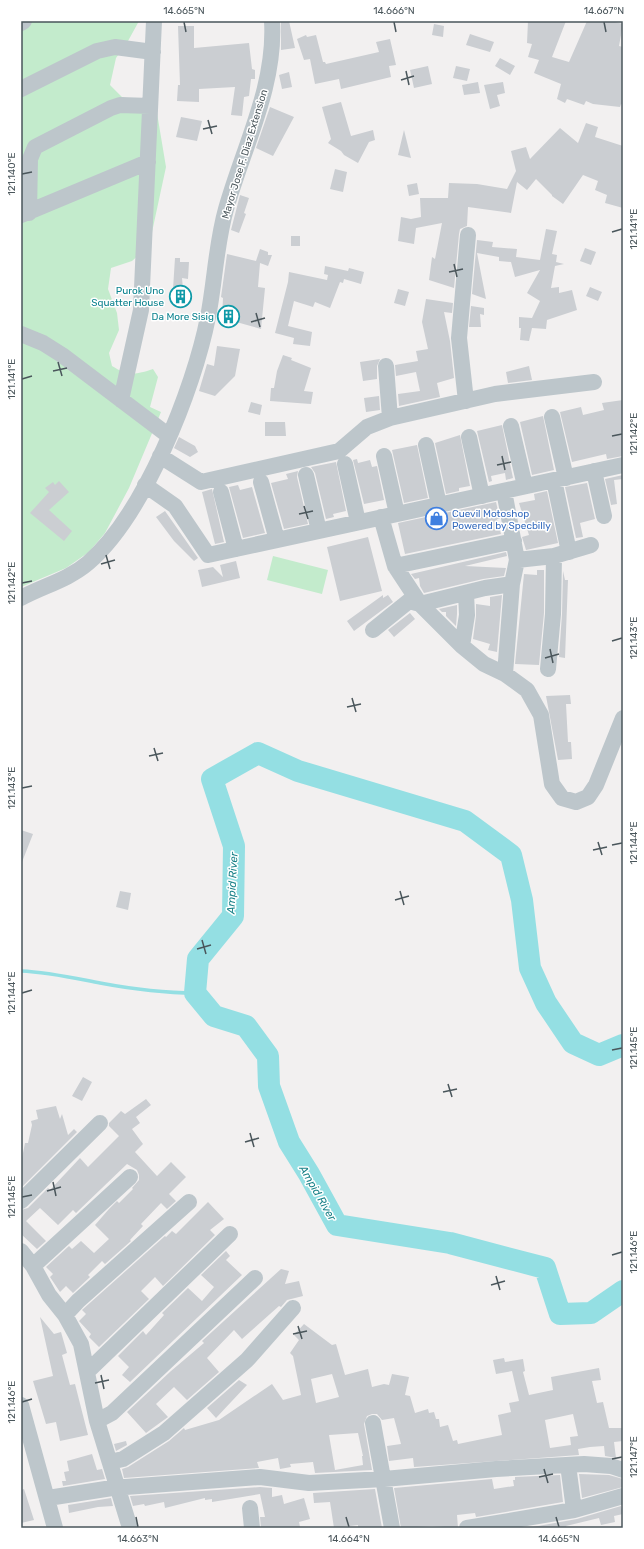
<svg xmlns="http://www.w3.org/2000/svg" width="644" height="1549" font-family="Rubik,sans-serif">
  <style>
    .green { fill: #c3ebcc }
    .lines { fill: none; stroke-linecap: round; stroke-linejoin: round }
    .stream { stroke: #94dfe3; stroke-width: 3.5 }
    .river { stroke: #94dfe3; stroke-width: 22 }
    .building { fill: #cbced2; fill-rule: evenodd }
    .minor { stroke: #bdc6cb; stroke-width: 16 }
    .ticks { fill: none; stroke: #4a565b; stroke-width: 1.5 }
    .labels { text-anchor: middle; stroke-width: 3; stroke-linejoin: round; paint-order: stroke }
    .street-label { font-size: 10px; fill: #4a565b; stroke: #fff }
    .culture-label { font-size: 10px; fill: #0d838f; stroke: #fff; text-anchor: end }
    .shop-label { font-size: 10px; fill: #366cbe; stroke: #fff; text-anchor: start }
    .water-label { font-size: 11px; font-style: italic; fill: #1a8288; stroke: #fff }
    .neatline { fill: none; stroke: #4a565b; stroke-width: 1.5 }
    .ticks-label { font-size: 10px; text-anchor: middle; fill: #4a565b }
  </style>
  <rect width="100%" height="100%" fill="#f2f0f0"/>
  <path class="green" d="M21,21H139L128,41L116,58L110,85L122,97L144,102L157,113L166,167L149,246L132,261L111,268L108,289L117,313L119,330L109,353L112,366C128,376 135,375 153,369L158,377L150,407L161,412L129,488L105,533L89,552L66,568L21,587Z
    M273,556L328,570L322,594L267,580Z"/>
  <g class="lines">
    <path class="stream" d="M21,971C48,972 74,978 100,983C132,989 163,993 195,993"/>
    <path class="river" d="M623,1045L599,1055L573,1043L546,1003L530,968L522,900L511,855L465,821L298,771L258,753L212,779L234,846L233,916L198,959L195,993L214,1016L246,1026L268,1056L269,1086L289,1142L309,1174L337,1225L450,1243L545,1268L560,1314L591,1313L623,1291"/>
  </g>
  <path class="building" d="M281,21H289L295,48L281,50Z
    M528,21H566L552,57L569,62L587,21H611L623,24L619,46L623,47V105L621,104L620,107L593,104L586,101L584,105L567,99L565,103L557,99L561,84L534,73L539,60L528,57L532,44L527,43Z
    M434,24L444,26L443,37L432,35Z
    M178,26H194V48L249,43L252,69L255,70V79H251L249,96L244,97L242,116L231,115L235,87L199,89V102L177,101L178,85H180Z
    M470,34L494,42L490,52L466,45Z
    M306,35L307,37L316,35L323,62H325L326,64L379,52L376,42L390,39L396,65L389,66L391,77L341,89L339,79L315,84L310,59L304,60L297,39Z
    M500,58L515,66L510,75L495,66Z
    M428,66L432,84L414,88L410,70Z
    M456,66L470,69L467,81L453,78Z
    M289,72L292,87L282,89L279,75Z
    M478,82L480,93L464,95L462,85Z
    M503,82L505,93L497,95L500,106L490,109L484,85Z
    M341,102L351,136L373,130L375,140L369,142L358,163L344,155L341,151L328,143L331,139L322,107Z
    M270,107L294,117L273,156L256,148Z
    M181,117L202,121L197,141L176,137Z
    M586,123L598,127L595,137L623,146V208L605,203L607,195L595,190L598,181L583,175L563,204L552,196V195L536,179L527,190L517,182L511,213L468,207L467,226L460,229L459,234L454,288L429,280L432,257L435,259L442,223L416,228L414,244L398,241L401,217L411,219L421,217L420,198H448L449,183L477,184L507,189L516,171L511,151L526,147L530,159L560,128L578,143Z
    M404,130L411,158L398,155Z
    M335,169L347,172L343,192L330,189Z
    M417,183L419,194L409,196L407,185Z
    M240,195L249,198L244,213L246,214L239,233L231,230Z
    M546,229L557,231L552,254L557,255L556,262L564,264L555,266L551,288L559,287V293L572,290L577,310L547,320L546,329L532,328L529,341L520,340L521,328H519V317L532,318L540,301L527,293L540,270L515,277L511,262L499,261V257L477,253L486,299L472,294L477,240L493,242L492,247L517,249L516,257L540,260Z
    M291,236H300V246H291Z
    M585,248L596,252L591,265L580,261Z
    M260,249L268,252V255H272L268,266L260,263L258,287L265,288L261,329L222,318L223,298L221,297L227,254L256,261Z
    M175,258H180V262H189L188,279L182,278L183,289H173Z
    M325,266L348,271L349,268L364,272L361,284L344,279L343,283L340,282L330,308L315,302L313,307L294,301L288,326L312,332L310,346L293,344L294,338L275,333L288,282L289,272L327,280L328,275L324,274Z
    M590,287L602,292L598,301L586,296Z
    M398,289L409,292L405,306L394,303Z
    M426,299L453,303L452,313L444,312L450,341L454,378L437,383L440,397L399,406L398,394L420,391L416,372L396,376L395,365L418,361L416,351L428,349L422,322Z
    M471,306L484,308V315L480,314L481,327H469Z
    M217,346L240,349L235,376L215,396L199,391L207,364L214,366Z
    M283,355L292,358L291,360L311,368L304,391L313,392L311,404L270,401L271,388H274L277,371Z
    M380,359L377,366V379L363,381L360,362Z
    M529,366L532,380L508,383L506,372Z
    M379,396L380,410L366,412L364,398Z
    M623,400V456L607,459L606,454L572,462L560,412L581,407L583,415L604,410L602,403Z
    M251,402L262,405L260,415L248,412Z
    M543,416L554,470L532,475L520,422Z
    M265,422H285L286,436H265Z
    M502,425L513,478L506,480L505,473L491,476L492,481L489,482L477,431Z
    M460,435L470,486L459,488V491L446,494L435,443Z
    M179,437L195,446L198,452L190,457L174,448Z
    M417,445L428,498L404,503L392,450Z
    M357,459L358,463L370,460L372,467L377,466L384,500L364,504L353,460Z
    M336,462L346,511L333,514L334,517L326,519L315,473L311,467Z
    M298,471L297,477L308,524L284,529L271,483L288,479L286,474Z
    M623,475V479L614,480L617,504L611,505L612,509L605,479Z
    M59,481L69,492L49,510L72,531L64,541L30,513L49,492L45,488L53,482L55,485Z
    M587,483L595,519L580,523L583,537L576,538L565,487Z
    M238,485L240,490L252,487L265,533L243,538L229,487Z
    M212,489L224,542L215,544L202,492Z
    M547,491L558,543L526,550L522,537L529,535L519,503L535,500L534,494Z
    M496,502L500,519H497L501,534L405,554L398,523Z
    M165,511L198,558L194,561L174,541L156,517Z
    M368,537L382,591L340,601L327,547Z
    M506,552L507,556L465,566L506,568L504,576L483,579L424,593L420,586L419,578L415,579L411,574Z
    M236,561L240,578L202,587L198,570L213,567L223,577L220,565Z
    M537,570H544V613L539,665L515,664L524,574L537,575Z
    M563,571L565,580H568L565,658L559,657L562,614Z
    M383,595V598L388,595L393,602L354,631L347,621Z
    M502,595L497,652L488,650L490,644L473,639L476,616V604L490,606V597Z
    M457,605V614L456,626L446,616V612H442L439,609Z
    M410,613L415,619L394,637L388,630Z
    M570,695L571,704H566L568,742H571L572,759L558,760L546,696Z
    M21,830L33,834L22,862H21Z
    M120,891L131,893L128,910L116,907Z
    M83,1077L92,1082L82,1101L72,1096Z
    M146,1099L151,1105L136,1117L140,1123L132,1129L143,1144L135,1152L157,1176L171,1162L186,1177L169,1194L176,1201L167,1209L161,1203L141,1224L143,1226L130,1240L131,1241L105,1264L102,1261L88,1275L90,1277L73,1293L66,1286L60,1292L50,1277L53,1274L46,1267L69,1246L72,1249L81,1241L94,1253L109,1239L95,1225L109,1209L117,1201L119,1203L133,1189L132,1188L139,1180V1175L137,1170L127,1164L76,1213L73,1210L58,1225L40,1208L26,1221L46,1241L37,1249L21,1234V1210L28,1208L48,1188L50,1190L80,1158L88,1167L119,1136L109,1126V1123L121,1111L125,1114Z
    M56,1106L60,1119L62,1114L68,1135L74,1129L77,1132L21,1188V1163L25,1143H28L32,1125L31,1121L38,1119L36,1110Z
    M208,1202L224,1219L210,1230L215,1235L163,1286L155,1277L141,1291L149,1299L99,1347L89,1337L91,1334L79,1321L86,1314L82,1310L165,1236L166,1237L172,1231L176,1234Z
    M226,1251L230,1256L226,1260L242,1275L130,1382L122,1375L129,1367L118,1356L143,1331L146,1335L164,1315L162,1313L188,1288L202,1301L214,1287L201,1275Z
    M281,1269L289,1271L285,1284L299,1281L303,1296L287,1300L281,1307L279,1306L242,1339L234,1330L207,1358L219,1372L187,1400L174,1387L156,1404L168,1417L146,1433L127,1412L171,1371L204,1343L202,1341Z
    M40,1317L54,1334L61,1332L67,1353L62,1355L70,1385L75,1384L88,1435L60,1441L56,1422L46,1424L33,1381L53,1376Z
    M304,1324L332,1345L336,1344L345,1375L368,1369L372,1387L384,1384L389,1385L392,1374L409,1377L405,1395L410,1396L415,1413L428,1409L429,1413L434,1412L436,1419H439L440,1427L448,1425L453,1441L457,1440L458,1444L502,1435L498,1415L511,1412L509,1403L519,1401L512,1371L496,1374L493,1360L504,1358L505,1362L523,1359L525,1371L523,1372L529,1395L553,1390L551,1377L599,1368L601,1380L592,1381L597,1403L603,1402L609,1428H623V1441L614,1442L616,1458L605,1456L604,1446L590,1447L578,1449L579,1455L414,1467L413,1458L389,1461L387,1446L401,1444L394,1418L382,1420L377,1414H372L367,1416L364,1424L372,1470L315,1473L313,1462L290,1464L291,1467L280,1469L278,1458L257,1462L259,1468L124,1478L122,1469L128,1467L169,1441L184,1428L185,1430L219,1420L272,1384L283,1400L301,1395L293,1356L290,1353L299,1340L294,1335ZM332,1374L339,1397L316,1403L311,1379ZM573,1414L578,1436L570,1437L571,1445L550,1448L545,1420ZM358,1433L363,1456H362L363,1465L335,1470L329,1435Z
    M239,1380L247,1385L216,1418L207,1408Z
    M126,1441L127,1445L116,1451L114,1444Z
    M92,1454L97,1470L102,1469L105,1479L63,1486L62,1481H66L64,1472L69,1471L67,1461Z
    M579,1474L609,1475L623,1479V1487L582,1498Z
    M560,1475L563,1502L476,1517L475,1513L457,1515L458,1528L432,1526L401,1528L394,1488L492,1479L494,1489L514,1486L513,1480H515V1477Z
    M260,1487L272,1488V1497L282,1495L284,1504L304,1498L310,1519L299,1522L300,1527L261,1528L260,1517H265L260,1494L212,1502V1499L205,1500V1498L165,1508L164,1502L145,1506L144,1504L133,1506L130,1496Z
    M24,1489L34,1520L21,1523V1490Z
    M375,1489L382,1528H358V1525L334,1528L330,1502L314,1503L313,1493Z
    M111,1498L113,1506L98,1507L69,1513L68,1505Z
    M621,1506L623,1514L614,1516L615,1522L601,1525L599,1518L566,1526L567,1528H527L577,1519Z"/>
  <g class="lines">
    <path class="minor" d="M21,23L24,21
      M21,89L97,51L115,47L153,52
      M29,213L30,159L35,147L111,108L120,105L150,106
      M21,215L148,162
      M21,334L43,343L62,355L169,436
      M386,366L390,418
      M121,400L141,310L154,21
      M466,401L459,338L468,235
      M552,417L566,478
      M511,426L525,486
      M469,437L482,496
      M426,445L439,505
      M160,456L201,482L339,451L367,427L390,418L495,394L594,382
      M384,456L397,514
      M345,464L358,522
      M594,471L604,516
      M306,475L319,531
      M554,480L569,552
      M261,482L277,540
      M145,485L175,506L208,555L623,465
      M504,491L517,560L554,556L591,545
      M221,492L236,549
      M381,517L395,566L420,604L462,646L484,664L505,674L527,690L541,715L552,784L562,798L576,802L588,797L596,785L623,718
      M395,566L514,541
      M21,598C43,586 68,580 88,563C144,515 194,389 208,317C215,281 216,244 226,209C243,148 276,86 272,21
      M373,630L409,601L420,604L485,588L512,584
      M462,646L467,615L466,593
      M548,669L553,614L554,556
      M505,674L512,584L517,560
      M21,1201L100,1123
      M21,1251L33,1266L49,1295L65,1315L81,1344L97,1421L130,1528
      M33,1266L130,1177
      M65,1315L78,1301L189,1202
      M88,1371L230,1234
      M21,1405L55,1528
      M97,1421L112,1413L255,1278
      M373,1423L392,1528
      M110,1462L123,1459L164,1433L247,1360L293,1308
      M568,1465L574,1510
      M48,1498L112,1488L260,1477L309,1483L384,1479L496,1469L584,1464L611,1466L623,1470
      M250,1508L252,1528
      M467,1528L574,1510L623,1496"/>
  </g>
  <path class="ticks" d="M184,22L186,32M394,22L396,32M604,22L606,32M406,71L409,85M401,80L414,76M208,120L212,134M203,129L217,126M22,174L32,172M612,232L622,229M454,264L457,277M449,272L463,269M256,313L260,327M251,322L265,318M58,362L62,376M53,371L67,368M22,379L32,376M612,436L622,434M502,456L505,470M497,465L511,462M304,506L308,519M299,514L313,511M106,555L110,569M101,564L115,560M22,583L32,581M612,641L622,638M550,649L553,663M545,658L559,654M352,698L356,712M347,707L361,704M154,748L158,761M149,756L163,753M22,788L32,786M598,842L602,855M612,845L622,843M593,850L607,847M400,891L404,905M395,900L409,896M202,940L206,954M197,949L211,945M22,993L32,990M612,1050L622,1048M448,1084L452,1097M443,1092L457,1089M250,1133L254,1147M245,1142L259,1138M53,1182L56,1196M47,1191L61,1187M22,1197L32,1195M612,1255L622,1252M496,1276L500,1290M491,1285L505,1281M298,1326L302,1339M293,1334L307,1331M101,1375L104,1389M95,1383L109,1380M22,1402L32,1399M612,1459L622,1457M544,1469L548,1483M539,1477L553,1474M136,1517L138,1527M346,1517L349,1527M556,1517L559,1527"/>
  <defs>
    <symbol id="building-ring" viewBox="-11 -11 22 22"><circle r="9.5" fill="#fff" stroke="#0f9aa8" stroke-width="1.5"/><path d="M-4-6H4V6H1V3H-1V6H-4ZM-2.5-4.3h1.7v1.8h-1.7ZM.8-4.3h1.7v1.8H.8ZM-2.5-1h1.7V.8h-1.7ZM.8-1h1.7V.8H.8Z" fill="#0f9aa8"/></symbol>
    <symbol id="shop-ring" viewBox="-11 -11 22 22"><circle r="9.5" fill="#fff" stroke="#3f7fe0" stroke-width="1.5"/><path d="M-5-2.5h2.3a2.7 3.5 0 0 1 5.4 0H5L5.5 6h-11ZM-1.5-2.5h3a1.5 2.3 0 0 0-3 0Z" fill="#3f7fe0"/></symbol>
  </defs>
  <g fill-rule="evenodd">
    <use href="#building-ring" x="168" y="284" width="25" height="25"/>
    <use href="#building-ring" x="216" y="304" width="25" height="25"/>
    <use href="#shop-ring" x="424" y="506" width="25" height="25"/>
  </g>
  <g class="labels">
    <g class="street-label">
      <text transform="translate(244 154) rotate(-73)" y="4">Mayor Jose F. Diaz Extension</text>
    </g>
    <g class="culture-label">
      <text x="164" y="294">Purok Uno<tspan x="164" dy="12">Squatter House</tspan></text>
      <text x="214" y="320">Da More Sisig</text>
    </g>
    <g class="shop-label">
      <text x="452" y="517">Cuevil Motoshop<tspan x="452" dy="12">Powered by Specbilly</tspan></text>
    </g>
    <g class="water-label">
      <text transform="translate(232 883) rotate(-87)" y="4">Ampid River</text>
      <text transform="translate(318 1193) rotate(60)" y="4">Ampid River</text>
    </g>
  </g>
  <rect width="644" height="1549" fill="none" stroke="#ffffff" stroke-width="44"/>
  <rect x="22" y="22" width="600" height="1505" class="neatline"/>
  <g class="ticks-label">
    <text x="184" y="14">14.665°N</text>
    <text x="394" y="14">14.666°N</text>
    <text x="604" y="14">14.667°N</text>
    <text transform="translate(11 174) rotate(-90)" y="4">121.140°E</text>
    <text transform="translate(633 229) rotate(-90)" y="4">121.141°E</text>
    <text transform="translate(11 379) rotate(-90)" y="4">121.141°E</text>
    <text transform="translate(633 434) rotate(-90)" y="4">121.142°E</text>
    <text transform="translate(11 583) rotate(-90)" y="4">121.142°E</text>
    <text transform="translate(633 638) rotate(-90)" y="4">121.143°E</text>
    <text transform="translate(11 788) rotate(-90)" y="4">121.143°E</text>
    <text transform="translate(633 843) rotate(-90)" y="4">121.144°E</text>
    <text transform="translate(11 993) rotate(-90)" y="4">121.144°E</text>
    <text transform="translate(633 1048) rotate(-90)" y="4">121.145°E</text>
    <text transform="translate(11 1197) rotate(-90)" y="4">121.145°E</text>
    <text transform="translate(633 1252) rotate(-90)" y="4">121.146°E</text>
    <text transform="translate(11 1402) rotate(-90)" y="4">121.146°E</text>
    <text transform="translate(633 1457) rotate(-90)" y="4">121.147°E</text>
    <text x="138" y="1542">14.663°N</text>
    <text x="349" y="1542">14.664°N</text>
    <text x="559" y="1542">14.665°N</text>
  </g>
</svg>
